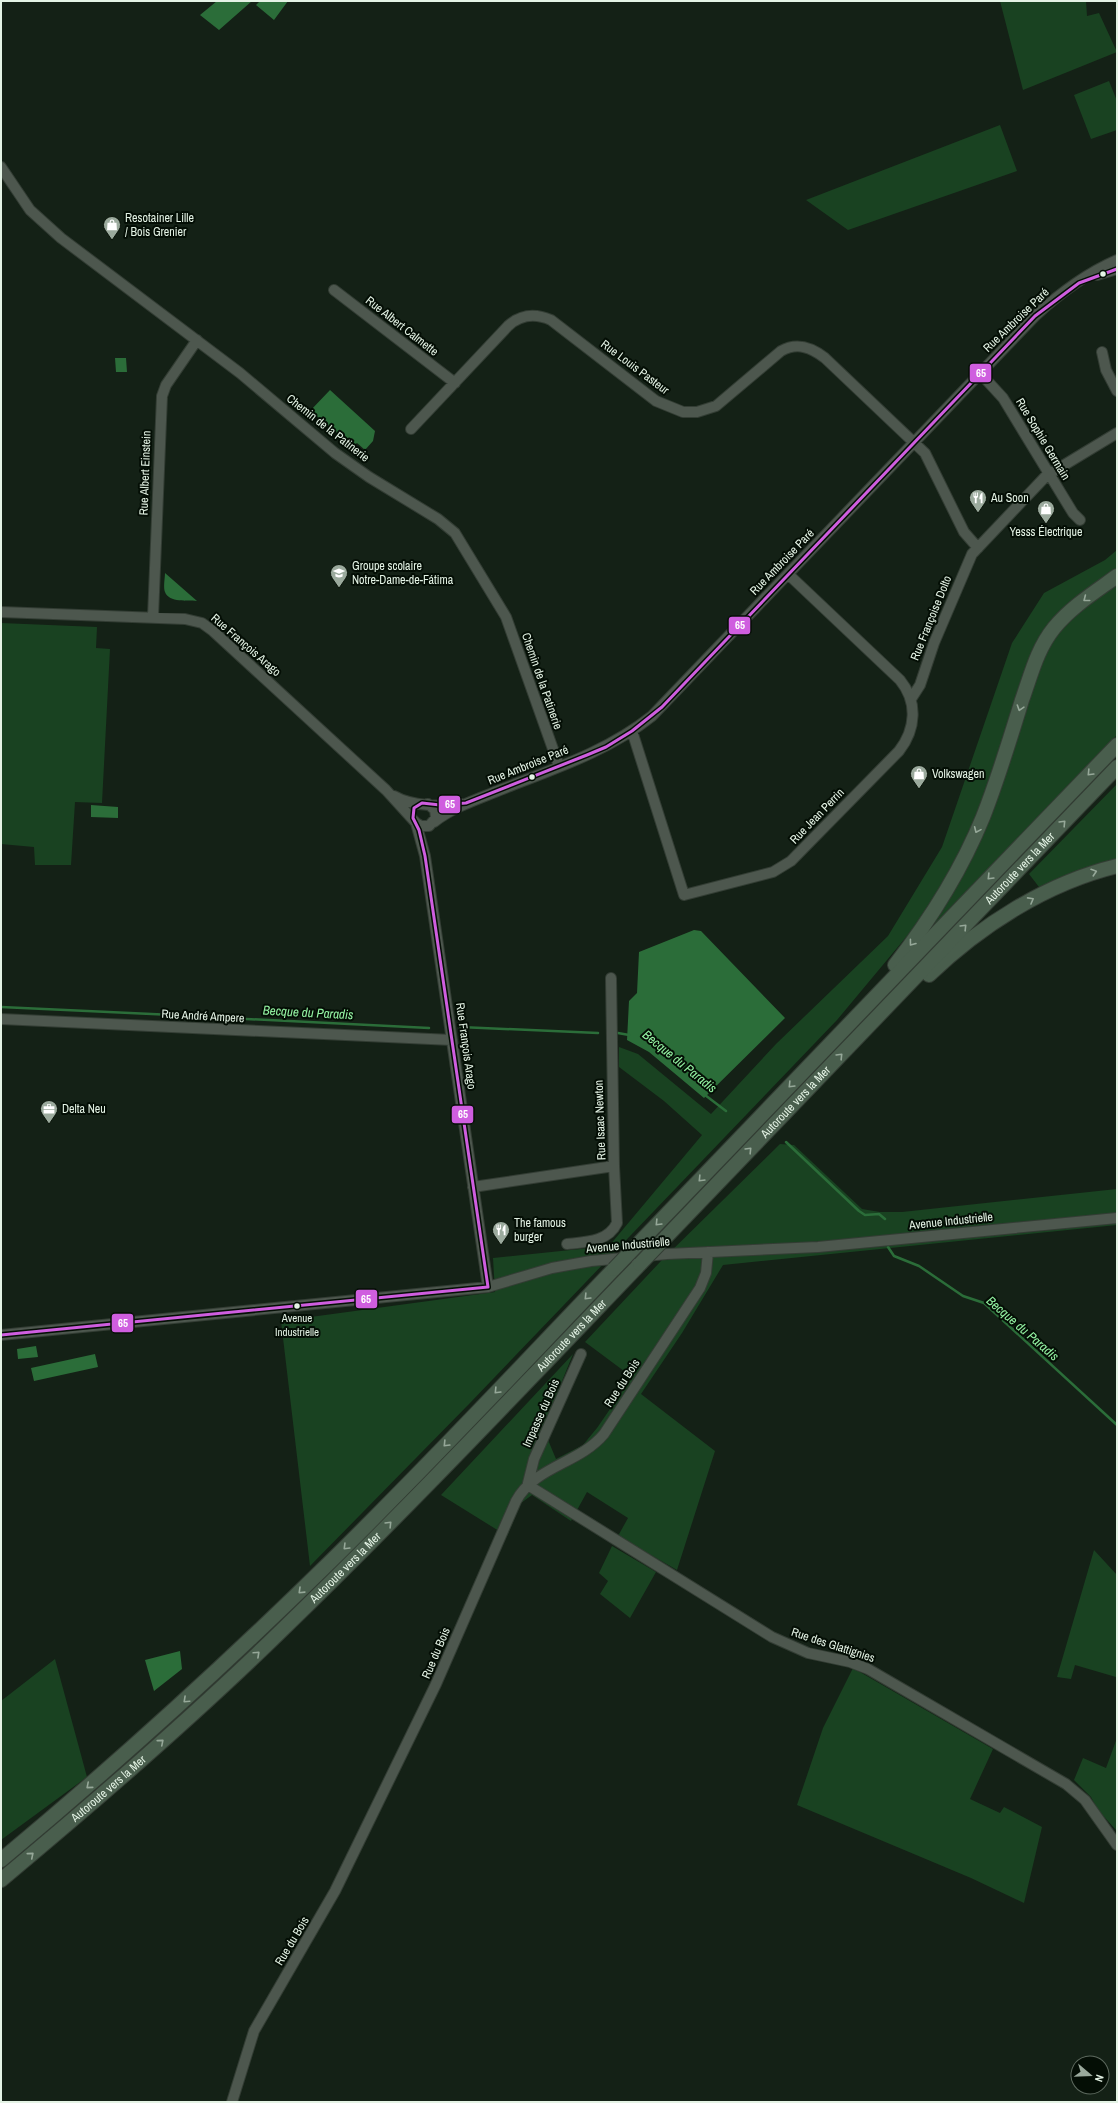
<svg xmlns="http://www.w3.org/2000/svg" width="1118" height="2103" font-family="'Archivo Narrow',sans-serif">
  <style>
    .green { fill: #194221 }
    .water { fill: #2b6d39 }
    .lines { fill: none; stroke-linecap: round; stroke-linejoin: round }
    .stream { stroke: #2b6d39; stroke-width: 2.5 }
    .minor-casing { stroke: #333d34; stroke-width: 12 }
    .highway-casing { stroke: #333d34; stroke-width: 16 }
    .minor { stroke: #4d574e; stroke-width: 10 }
    .highway { stroke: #495e4d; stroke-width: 14 }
    .highway-bridge-casing { stroke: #333d34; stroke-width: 16; stroke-linecap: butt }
    .highway-bridge { stroke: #495e4d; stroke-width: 14 }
    .bus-1-casing { stroke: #040e05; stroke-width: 6 }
    .bus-1 { stroke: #cf5edf; stroke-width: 3 }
    .oneway { stroke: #96a899 }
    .bus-dot { fill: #e4f3e5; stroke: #040e05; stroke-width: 1.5 }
    .labels { text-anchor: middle; stroke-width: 4; stroke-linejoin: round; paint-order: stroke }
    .bus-label { font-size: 11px; fill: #e4f3e5; stroke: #040e05 }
    .poi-label { font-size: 12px; fill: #e4f3e5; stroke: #040e05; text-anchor: start }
    .street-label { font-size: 12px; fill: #e4f3e5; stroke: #040e05 }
    .water-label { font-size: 13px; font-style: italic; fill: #95f5a4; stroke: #040e05 }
    .line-badge { stroke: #040e05; stroke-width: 1.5 }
    .badge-label { font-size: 11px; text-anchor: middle; font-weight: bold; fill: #fff }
  </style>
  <rect width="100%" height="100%" fill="#142116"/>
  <path class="green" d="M1000,1H1086L1087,16L1099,13L1117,52L1023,90Z
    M1109,81L1117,101V130L1091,139L1074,95Z
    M1000,125L1017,171L848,230L806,200Z
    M1117,550V735L936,924L922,918L837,1020L470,1403L310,1566L281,1321L495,1292L493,1258L609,1246L702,1135L664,1101L619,1067V1047L638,1054L711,1114L776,1044L888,936L942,847L1012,643L1044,593L1105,560Z
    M1,623L97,627L96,648L110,649L102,803L75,802L71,865H35L34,847L1,844Z
    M1117,784V860L1039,887L1029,874Z
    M780,1144L794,1145L862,1209L880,1212H902L1117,1189V1225L723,1265L682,1333L641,1394L715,1451L677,1570L618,1536L628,1518L587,1492L571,1521L532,1495L521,1503L507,1536L441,1495L573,1354L543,1428L556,1459L583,1445L597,1428L632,1377L585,1342L660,1262Z
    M612,1546L656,1572L630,1618L600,1594L608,1581L599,1573Z
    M1094,1550L1117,1575V1684L1116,1677L1075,1665L1071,1679L1057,1677Z
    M55,1659L87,1777L1,1840V1701Z
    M853,1668L993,1749L970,1799L1000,1813L1004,1807L1042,1827L1024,1903L971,1878L797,1805L823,1728Z
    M1117,1738V1831L1098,1810L1091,1797L1074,1780L1083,1758L1106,1768Z"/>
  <path class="water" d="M217,1H252L219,30L200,15Z
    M260,1H288L274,20L256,5Z
    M115,358H126L127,372H116Z
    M330,390L375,431L373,441L365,450L357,443L353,446L310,411Z
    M165,573L197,601C188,600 169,603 165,592C163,587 165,578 165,573Z
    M91,805L118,807V818L91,817Z
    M694,930L701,931L785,1018L704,1098L649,1052L627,1040L629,1001L637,993L639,952Z
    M36,1346L38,1357L18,1359L17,1349Z
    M95,1354L98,1367L34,1381L31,1368Z
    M180,1651L182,1669L154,1691L145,1660Z"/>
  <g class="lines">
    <path class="stream" d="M1,1007L173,1015
      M187,1016L429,1028
      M460,1027L598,1033
      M618,1033L629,1035
      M705,1095L726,1111
      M786,1142L859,1211L865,1215L879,1214L885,1219
      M888,1247L894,1256L919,1266L963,1296L984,1303L1117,1425"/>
    <defs>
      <path id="minor" d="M1,167L30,210L61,238L240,373L335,453L369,477L438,519L455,533L506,617L559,766
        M1097,275L1117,269
        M334,290L455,383
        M1102,352L1106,370L1117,391
        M980,373L1003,398L1073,513L1080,520
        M411,429L508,326C521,314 535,313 551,320L656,401L683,412H697L716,406L781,351C797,342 811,347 825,358L925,453L964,532L978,548
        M1,612L185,619L202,623L213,631L386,790L416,823L421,826H429L436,818L435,810L428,804
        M153,617L162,396L166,385L197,340
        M911,699L920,685L934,643L972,554L1046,476L1117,433
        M632,731L684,895L773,872L791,861L899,751C916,729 918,702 900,680L788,574
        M394,796C411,806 442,807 461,804
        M434,822C453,807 478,799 500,790C553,769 607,752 652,716L1035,316C1059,294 1087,273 1117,260
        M416,823L425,856L488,1287
        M1,1019L452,1040
        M473,1187L614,1166L611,978
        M567,1244C586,1242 608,1242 617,1223L614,1166
        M1,1335L488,1287L552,1268L591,1261L667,1254L818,1247L1117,1218
        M581,1354L534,1459L528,1483L531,1487L772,1637L808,1653L850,1662L868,1669L1066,1784L1085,1800L1117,1845
        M232,2102L254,2031L335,1891L436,1684L516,1501C535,1466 579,1464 604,1434L700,1288L706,1273L708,1252"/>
      <g id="highway">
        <path d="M895,965C930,920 961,871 983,817C998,779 1010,739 1022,700C1031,675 1037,649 1054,628C1071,607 1095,592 1117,576"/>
        <path d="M929,975C981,925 1047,883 1117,866"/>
        <path id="s1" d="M666,1237L1117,767"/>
        <path d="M639,1243L1117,745"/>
        <path d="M1,1860C114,1766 223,1667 328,1564C426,1468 519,1368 614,1269"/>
        <path id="s2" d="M1,1880C97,1800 192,1718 281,1631C404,1512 522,1387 640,1264"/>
      </g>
    </defs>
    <use href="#minor" class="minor-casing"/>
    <use href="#highway" class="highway-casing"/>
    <use href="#minor" class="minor"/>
    <use href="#highway" class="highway"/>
    <defs>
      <path id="highway-bridge" d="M640,1264L666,1237
        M614,1269L639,1243"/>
    </defs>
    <use href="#highway-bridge" class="highway-bridge-casing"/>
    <use href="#highway-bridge" class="highway-bridge"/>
    <defs>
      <path id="bus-1" d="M488,1287L425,856L419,830L413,818L414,808L422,803L440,805L466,803L587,755L606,747L632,731L662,707L1035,316L1079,283L1117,269
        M1,1335L488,1287"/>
    </defs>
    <use href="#bus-1" class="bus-1-casing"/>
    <use href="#bus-1" class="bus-1"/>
  </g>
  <defs><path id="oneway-chevron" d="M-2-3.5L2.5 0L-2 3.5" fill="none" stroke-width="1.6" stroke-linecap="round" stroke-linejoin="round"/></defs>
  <g class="oneway">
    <use href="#oneway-chevron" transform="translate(1086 599) rotate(142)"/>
    <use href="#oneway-chevron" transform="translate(1020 708) rotate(108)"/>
    <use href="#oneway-chevron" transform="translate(1090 773) rotate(134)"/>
    <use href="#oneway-chevron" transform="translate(1063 823) rotate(-46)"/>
    <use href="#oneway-chevron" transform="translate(977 830) rotate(114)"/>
    <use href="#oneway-chevron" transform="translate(1094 872) rotate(-18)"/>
    <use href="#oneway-chevron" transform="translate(990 877) rotate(134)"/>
    <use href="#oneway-chevron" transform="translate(1031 900) rotate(-29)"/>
    <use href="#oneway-chevron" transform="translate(964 927) rotate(-46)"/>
    <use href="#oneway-chevron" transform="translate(912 943) rotate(127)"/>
    <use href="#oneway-chevron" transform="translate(840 1056) rotate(-46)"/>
    <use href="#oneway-chevron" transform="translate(791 1085) rotate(134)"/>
    <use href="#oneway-chevron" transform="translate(749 1150) rotate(-46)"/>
    <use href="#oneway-chevron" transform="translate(701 1179) rotate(134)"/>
    <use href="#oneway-chevron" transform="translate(658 1223) rotate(134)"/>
    <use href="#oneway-chevron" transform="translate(587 1297) rotate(134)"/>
    <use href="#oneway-chevron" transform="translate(497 1391) rotate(134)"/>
    <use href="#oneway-chevron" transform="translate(446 1444) rotate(134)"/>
    <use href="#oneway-chevron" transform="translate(389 1524) rotate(-46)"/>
    <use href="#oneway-chevron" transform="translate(346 1547) rotate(135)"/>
    <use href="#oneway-chevron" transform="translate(301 1591) rotate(136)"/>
    <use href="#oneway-chevron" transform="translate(257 1654) rotate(-43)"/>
    <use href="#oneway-chevron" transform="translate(186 1700) rotate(137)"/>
    <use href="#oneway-chevron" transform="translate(161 1742) rotate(-41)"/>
    <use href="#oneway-chevron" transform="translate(89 1786) rotate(139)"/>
    <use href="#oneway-chevron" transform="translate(31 1855) rotate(-40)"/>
  </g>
  <defs>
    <symbol id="shop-pin" viewBox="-11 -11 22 30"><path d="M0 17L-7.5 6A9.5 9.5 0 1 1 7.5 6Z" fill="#9baa9d" stroke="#040e05"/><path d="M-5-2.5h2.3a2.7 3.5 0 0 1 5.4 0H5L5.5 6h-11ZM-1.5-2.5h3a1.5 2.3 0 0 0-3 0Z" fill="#fff"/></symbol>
    <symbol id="restaurant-pin" viewBox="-11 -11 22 30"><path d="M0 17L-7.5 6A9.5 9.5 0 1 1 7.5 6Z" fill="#9baa9d" stroke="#040e05"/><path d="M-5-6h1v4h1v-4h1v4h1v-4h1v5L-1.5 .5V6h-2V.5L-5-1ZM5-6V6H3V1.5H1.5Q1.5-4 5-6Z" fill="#fff"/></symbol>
    <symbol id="school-pin" viewBox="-11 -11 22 30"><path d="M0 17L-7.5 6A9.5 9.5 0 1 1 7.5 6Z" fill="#9baa9d" stroke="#040e05"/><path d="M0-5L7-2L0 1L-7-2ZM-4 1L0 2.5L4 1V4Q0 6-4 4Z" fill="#fff"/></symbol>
    <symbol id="office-pin" viewBox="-11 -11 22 30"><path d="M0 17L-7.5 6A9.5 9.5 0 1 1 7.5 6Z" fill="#9baa9d" stroke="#040e05"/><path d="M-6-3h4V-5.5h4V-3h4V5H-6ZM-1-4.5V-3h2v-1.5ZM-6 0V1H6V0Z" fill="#fff"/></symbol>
  </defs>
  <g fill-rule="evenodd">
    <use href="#shop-pin" x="102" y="215" width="20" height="27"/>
    <use href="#restaurant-pin" x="968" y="488" width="20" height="27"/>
    <use href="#shop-pin" x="1036" y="499" width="20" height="27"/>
    <use href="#school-pin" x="329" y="563" width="20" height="27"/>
    <use href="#shop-pin" x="909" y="764" width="20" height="27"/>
    <use href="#office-pin" x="39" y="1099" width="20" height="27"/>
    <use href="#restaurant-pin" x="491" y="1220" width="20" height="27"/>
  </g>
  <g class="bus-dot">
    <circle cx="1103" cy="274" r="3.5"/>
    <circle cx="532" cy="777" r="3.5"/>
    <circle cx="297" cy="1306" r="3.5"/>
  </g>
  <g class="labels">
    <g class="bus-label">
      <text x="297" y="1322">Avenue<tspan x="297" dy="14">Industrielle</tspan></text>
    </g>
    <g class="poi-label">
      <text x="125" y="222">Resotainer Lille<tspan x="125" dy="14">/ Bois Grenier</tspan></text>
      <text x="991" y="502">Au Soon</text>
      <text x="1046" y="536" text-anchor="middle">Yesss Électrique</text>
      <text x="352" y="570">Groupe scolaire<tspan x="352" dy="14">Notre-Dame-de-Fátima</tspan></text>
      <text x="932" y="778">Volkswagen</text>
      <text x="62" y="1113">Delta Neu</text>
      <text x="514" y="1227">The famous<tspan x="514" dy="14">burger</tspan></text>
    </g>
    <g class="street-label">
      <text transform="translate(1016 320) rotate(-44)" y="4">Rue Ambroise Paré</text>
      <text transform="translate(402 326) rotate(38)" y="4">Rue Albert Calmette</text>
      <text transform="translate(635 367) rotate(37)" y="4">Rue Louis Pasteur</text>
      <text transform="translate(328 428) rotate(38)" y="4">Chemin de la Patinerie</text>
      <text transform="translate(1043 439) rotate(59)" y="4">Rue Sophie Germain</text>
      <text transform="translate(145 473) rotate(-88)" y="4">Rue Albert Einstein</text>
      <text transform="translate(782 562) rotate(-46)" y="4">Rue Ambroise Paré</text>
      <text transform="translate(931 618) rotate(-68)" y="4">Rue Françoise Dolto</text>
      <text transform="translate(246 645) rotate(41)" y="4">Rue François Arago</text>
      <text transform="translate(542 681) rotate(71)" y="4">Chemin de la Patinerie</text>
      <text transform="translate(528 765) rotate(-22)" y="4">Rue Ambroise Paré</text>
      <text transform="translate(817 816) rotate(-46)" y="4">Rue Jean Perrin</text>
      <text dy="4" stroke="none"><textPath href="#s1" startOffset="511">Autoroute vers la Mer</textPath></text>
      <text transform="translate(203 1016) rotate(3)" y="4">Rue André Ampere</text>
      <text transform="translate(466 1046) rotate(82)" y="4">Rue François Arago</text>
      <text dy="4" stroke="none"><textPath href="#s1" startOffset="187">Autoroute vers la Mer</textPath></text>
      <text transform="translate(600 1120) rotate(-92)" y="4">Rue Isaac Newton</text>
      <text transform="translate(951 1221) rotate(-6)" y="4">Avenue Industrielle</text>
      <text transform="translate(628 1245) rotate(-5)" y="4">Avenue Industrielle</text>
      <text dy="4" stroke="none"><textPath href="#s2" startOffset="789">Autoroute vers la Mer</textPath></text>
      <text transform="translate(622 1383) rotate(-57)" y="4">Rue du Bois</text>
      <text transform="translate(541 1413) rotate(-66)" y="4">Impasse du Bois</text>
      <text dy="4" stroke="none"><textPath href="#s2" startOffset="465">Autoroute vers la Mer</textPath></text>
      <text transform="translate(833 1645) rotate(18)" y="4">Rue des Glattignies</text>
      <text transform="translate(436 1653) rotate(-67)" y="4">Rue du Bois</text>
      <text dy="4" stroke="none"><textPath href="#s2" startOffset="141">Autoroute vers la Mer</textPath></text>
      <text transform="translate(292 1941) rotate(-59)" y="4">Rue du Bois</text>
    </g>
    <g class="water-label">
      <text transform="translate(308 1012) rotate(3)" y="5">Becque du Paradis</text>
      <text transform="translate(680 1061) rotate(39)" y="5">Becque du Paradis</text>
      <text transform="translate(1023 1328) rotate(41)" y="5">Becque du Paradis</text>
    </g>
  </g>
  <g class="line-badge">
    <rect x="969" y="363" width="23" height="20" rx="4" fill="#cf5edf"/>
    <rect x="728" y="616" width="23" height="19" rx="4" fill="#cf5edf"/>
    <rect x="438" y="795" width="23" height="19" rx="4" fill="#cf5edf"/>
    <rect x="451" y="1105" width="23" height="19" rx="4" fill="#cf5edf"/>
    <rect x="355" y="1289" width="23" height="20" rx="4" fill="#cf5edf"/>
    <rect x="111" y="1313" width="23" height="20" rx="4" fill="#cf5edf"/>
  </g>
  <g class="badge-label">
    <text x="981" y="377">65</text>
    <text x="740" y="629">65</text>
    <text x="450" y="808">65</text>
    <text x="463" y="1118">65</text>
    <text x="366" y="1303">65</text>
    <text x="123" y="1327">65</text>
  </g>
  <rect width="1118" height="2103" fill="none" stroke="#e4f3e5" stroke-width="4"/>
  <g transform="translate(1090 2075) rotate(109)"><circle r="19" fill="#040e05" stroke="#5e6a5f"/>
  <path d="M0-3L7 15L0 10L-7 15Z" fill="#9baa9d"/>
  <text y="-6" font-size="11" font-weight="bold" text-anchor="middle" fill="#e4f3e5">N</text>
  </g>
</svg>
